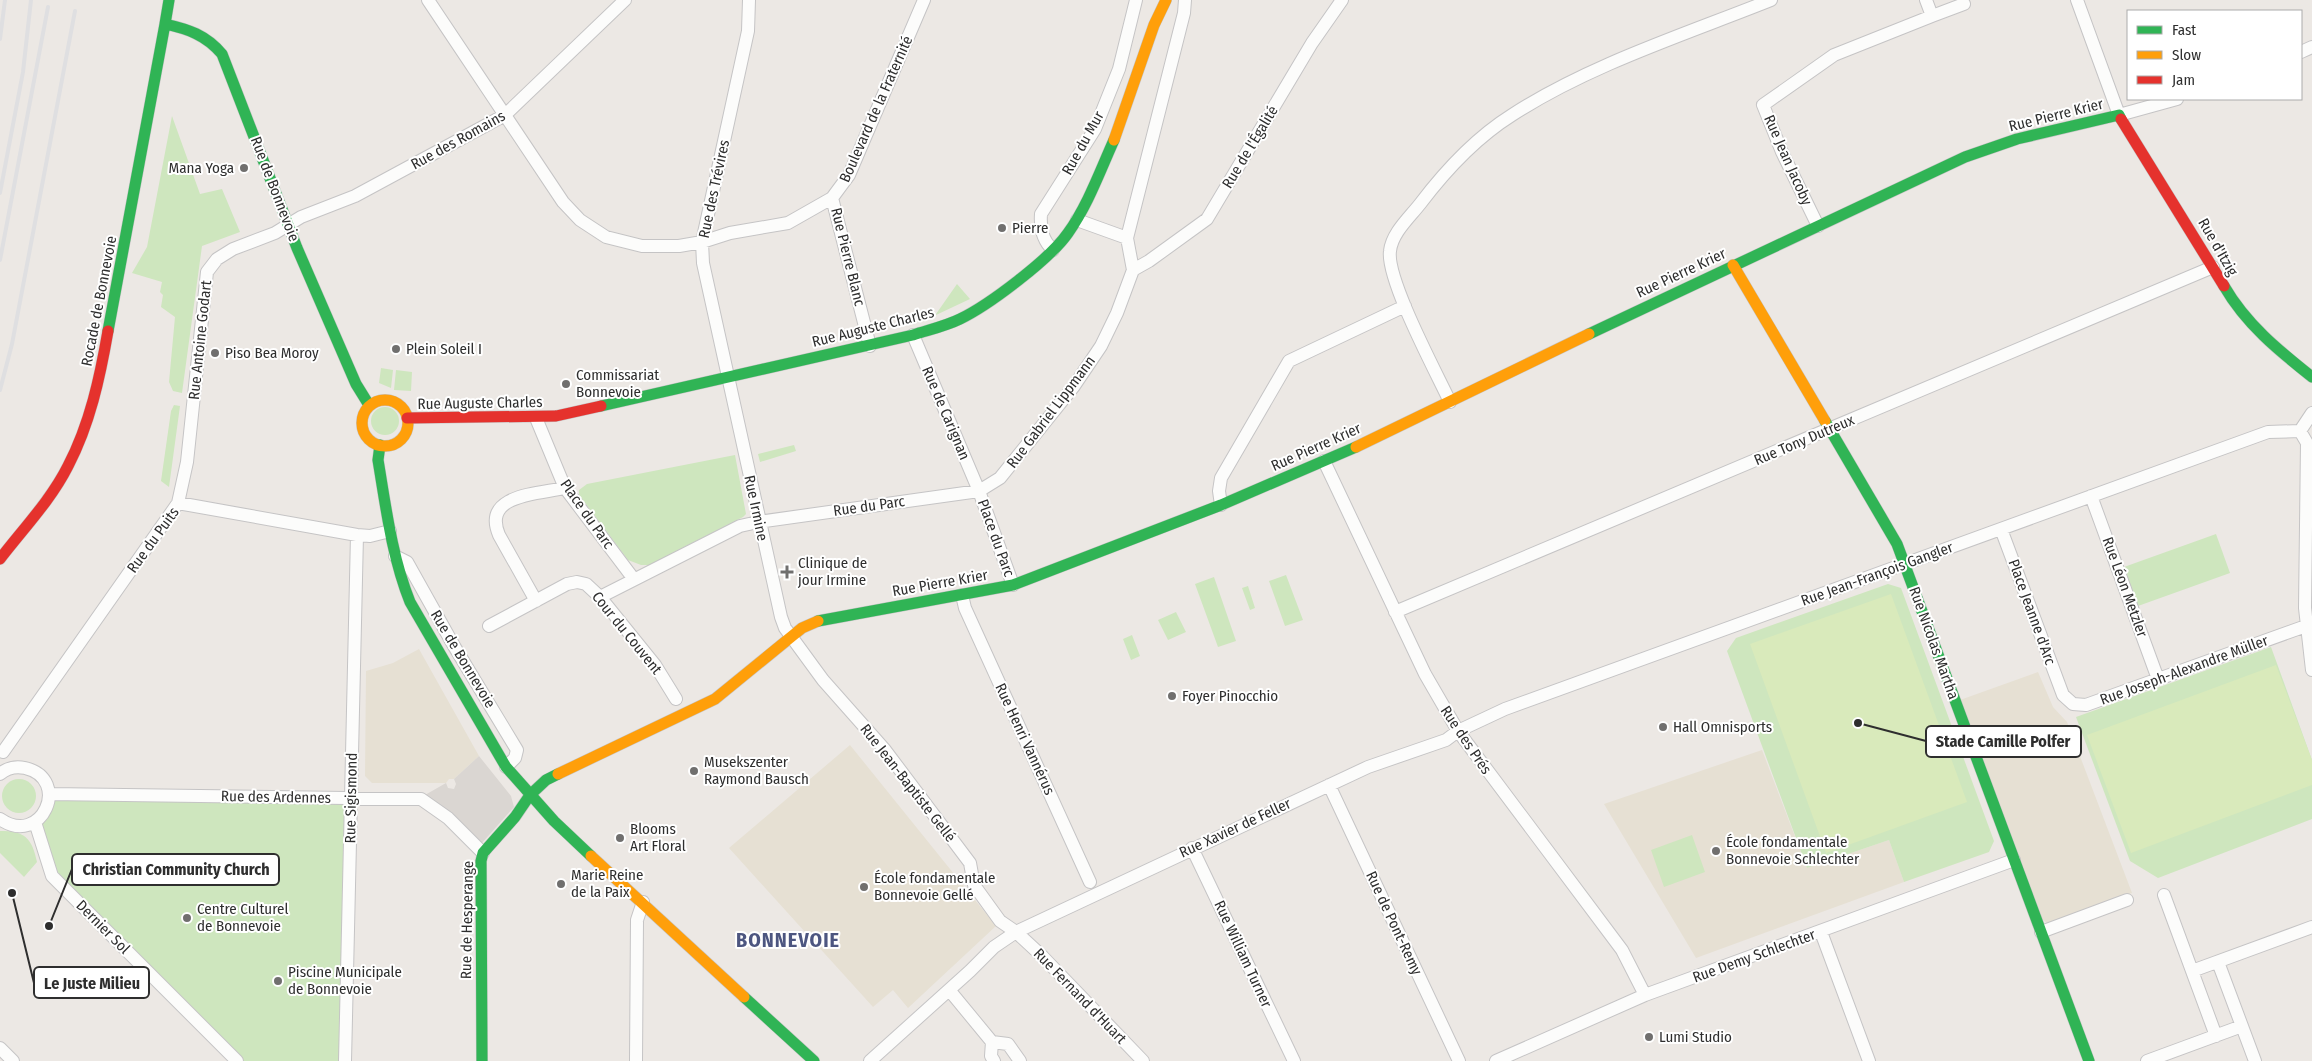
<svg xmlns="http://www.w3.org/2000/svg" width="2312" height="1061" font-family="'Fira Sans Condensed',sans-serif">
  <style>
    .education { fill: #e6e0d3 }
    .green { fill: #cee6be }
    .pitch { fill: #d9eabb }
    .plaza { fill: #dad6d2 }
    .lines { fill: none; stroke-linecap: round; stroke-linejoin: round }
    .street-casing { stroke: #c5c4c5; stroke-width: 14 }
    .fast-casing { stroke: #c5c4c5; stroke-width: 12 }
    .slow-casing { stroke: #c5c4c5; stroke-width: 12 }
    .jam-casing { stroke: #c5c4c5; stroke-width: 12 }
    .street { stroke: #fcfcfb; stroke-width: 12 }
    .fast { stroke: #30b455; stroke-width: 11 }
    .slow { stroke: #ff9f0a; stroke-width: 11 }
    .jam { stroke: #e5322d; stroke-width: 11 }
    .rail { stroke: #dfdfe1; stroke-width: 4 }
    .poi-dot { fill: #706f6e; stroke: #fff; stroke-width: 2 }
    .labels { text-anchor: middle; stroke-width: 4; stroke-linejoin: round; paint-order: stroke }
    .street-label { font-size: 15px; fill: #2e2e2e; stroke: #fff }
    .poi-label { font-size: 15px; fill: #2e2e2e; stroke: #fff; text-anchor: start }
    .district-label { font-size: 20px; font-weight: bold; letter-spacing: 1px; fill: #4d5680; stroke: #fff }
    .leader { fill: none; stroke: #2e2e2e; stroke-width: 2 }
    .callout-dot { fill: #2e2e2e; stroke: #fff; stroke-width: 2 }
    .callout { fill: #fff; stroke: #2e2e2e; stroke-width: 2 }
    .callout-label { font-size: 16px; text-anchor: middle; font-weight: bold; fill: #2e2e2e }
  </style>
  <rect width="100%" height="100%" fill="#ece8e4"/>
  <path class="education" d="M419,649L479,756L454,779H449L446,783H372L365,776L366,671L393,663Z
    M2038,672L2053,707L2067,722L2132,893L2048,924L2041,918L1960,700Z
    M850,745L996,926L908,1008L893,990L873,1007L729,848Z
    M1762,750L1807,868L1889,840L1904,882L1696,958L1604,804Z"/>
  <path class="green" d="M172,116L200,194L222,189L240,232L202,246L182,393L173,391L169,382L175,317L161,307L163,295L160,292L162,282L132,273L147,247Z
    M957,284L970,299L936,315V314Z
    M381,368L393,370L391,388L379,383Z
    M396,370L412,372L411,391L394,390Z
    M174,405L180,406L169,487L161,481L171,411Z
    M371 421a14 14 0 1 1 28 0a14 14 0 1 1-28 0Z
    M794,445L796,451L760,462L758,454Z
    M735,455L746,514L743,517L649,565H641L628,560L579,495V490L587,484Z
    M2216,534L2230,573L2138,606L2124,567Z
    M1286,575L1303,620L1285,626L1269,581Z
    M1214,577L1236,641L1218,647L1195,584Z
    M1888,584L1901,588L1994,841L1989,852L1904,882L1889,840L1807,868L1727,651L1736,638Z
    M1248,586L1255,608L1250,610L1242,588Z
    M1176,612L1186,632L1168,640L1158,620Z
    M1132,635L1140,656L1131,660L1123,639Z
    M2271,647L2312,760V819L2158,878L2130,861L2076,717Z
    M2 796a17 17 0 1 1 34 0a17 17 0 1 1-34 0Z
    M351,798L345,1061H237L52,876L40,819L49,799Z
    M0,831C25,831 32,838 37,862L24,877L0,853Z
    M1692,835L1705,872L1664,887L1651,850Z"/>
  <path class="pitch" d="M1891,594L1967,802L1826,853L1750,644Z
    M2276,665L2312,760V785L2131,853L2087,735Z"/>
  <path class="plaza" d="M479,756L511,796L514,807L482,843L452,815L425,795L446,783L448,788L454,789L456,784L454,779Z"/>
  <g class="lines">
    <defs>
      <path id="street" d="M428,0L563,202L580,220L606,237L642,246H679L702,242L730,233L788,223L832,198L849,175L924,0
        M749,0L748,31L702,242L703,263L781,617L785,628L823,680L885,750L970,863L974,885L1000,921L1016,932L1043,957L1143,1061
        M2077,0L2119,115L2177,99
        M1932,16L1964,4
        M2301,52L2312,47
        M832,198L870,346
        M1077,220L1127,238
        M1818,226L1782,152L1763,105L1834,55L1932,16L1926,0
        M1053,250C1042,240 1040,228 1041,214L1095,129L1119,69L1136,0
        M1133,270L1149,261L1207,219L1312,43L1342,0
        M913,335L979,491L1013,585
        M1450,402C1436,372 1386,279 1390,251C1392,233 1409,218 1420,204C1445,171 1477,137 1512,115C1589,65 1686,34 1771,0
        M2312,413L2300,431L2307,443L2305,608L2312,670
        M536,418L565,488L633,578
        M1324,461L1425,674L1458,731L1622,950L1645,995
        M2091,496L2158,679
        M178,503L187,462L207,272L217,259L233,249L275,233L301,217L355,196L505,115L625,0
        M1221,505L1219,491L1221,478L1289,361L1405,306
        M2001,529L2063,695L2073,704L2086,705L2306,626
        M395,556L407,562L454,646L517,750L515,758L506,767
        M962,595L965,608L1090,882
        M600,597L740,526L758,522L979,491L1000,478L1074,386L1101,346L1117,313L1133,270L1127,238L1184,13L1185,0
        M536,601L499,535C482,494 538,494 565,488
        M1395,612L2213,267
        M489,626L567,584L577,582L586,584L600,597L655,665L676,699
        M3,752L178,503L357,535L370,536L390,531
        M0,774C7,768 16,766 25,768C72,779 42,848 0,819
        M1329,785L1459,1061
        M49,794L421,799L448,818L483,853
        M35,822L52,876L237,1061
        M1192,848L1294,1061
        M2164,895L2216,1036
        M1821,932L1869,1061
        M2041,932L2127,900
        M2218,962L2255,1061
        M2192,971L2312,927
        M950,991L992,1042L1008,1044L1020,1061
        M992,1042L991,1056L994,1061
        M0,1048L13,1061
        M345,1061L357,535
        M636,1061L637,920L643,902
        M870,1061L970,971L994,947L1016,932L1368,767L1446,740L1458,731L1505,709L2268,432L2300,431
        M1496,1061L1645,995L2014,860
        M2147,1061L2242,1026"/>
      <path id="fast" d="M169,0L165,24C188,29 206,35 222,54L297,248L356,384L369,405
        M2224,286C2246,324 2278,350 2312,377
        M108,331L165,24
        M1589,334L1965,157L2017,139L2119,115L2121,119
        M601,406L913,335C928,330 946,326 960,319C989,305 1050,259 1068,233C1088,205 1100,171 1114,140
        M1825,421L1897,544L2089,1061
        M380,445L378,460C386,508 392,557 410,602L506,767L554,821L591,856
        M818,621L1013,585L1221,505L1356,447
        M744,997L814,1061
        M482,1061L481,861L483,853L515,817L530,795L546,780L558,774"/>
      <path id="slow" d="M1114,140L1154,25L1166,0
        M1733,265L1825,421
        M362 423a23 23 0 1 1 46 0a23 23 0 1 1-46 0Z
        M1356,447L1589,334
        M558,774L715,699L802,628L818,621
        M591,856L744,997"/>
      <path id="jam" d="M2121,119L2224,286
        M407,418L556,416L601,406
        M0,559C23,529 51,500 68,466C90,424 100,377 108,331"/>
    </defs>
    <use href="#street" class="street-casing"/>
    <use href="#fast" class="fast-casing"/>
    <use href="#slow" class="slow-casing"/>
    <use href="#jam" class="jam-casing"/>
    <use href="#street" class="street"/>
    <use href="#fast" class="fast"/>
    <use href="#slow" class="slow"/>
    <use href="#jam" class="jam"/>
    <path class="rail" d="M0,39L5,0
      M0,193L23,72L31,0
      M0,260L48,7
      M0,390L12,344L75,11"/>
  </g>
  <g class="poi-dot">
    <circle cx="244" cy="168" r="5"/>
    <circle cx="1002" cy="228" r="5"/>
    <circle cx="396" cy="349" r="5"/>
    <circle cx="215" cy="353" r="5"/>
    <circle cx="566" cy="384" r="5"/>
    <path d="M784.5 564.5h5v5h5v5h-5v5h-5v-5h-5v-5h5z"/>
    <circle cx="1172" cy="696" r="5"/>
    <circle cx="1663" cy="727" r="5"/>
    <circle cx="694" cy="771" r="5"/>
    <circle cx="620" cy="838" r="5"/>
    <circle cx="1716" cy="851" r="5"/>
    <circle cx="561" cy="884" r="5"/>
    <circle cx="864" cy="887" r="5"/>
    <circle cx="187" cy="918" r="5"/>
    <circle cx="278" cy="981" r="5"/>
    <circle cx="1649" cy="1037" r="5"/>
  </g>
  <g class="labels">
    <g class="street-label">
      <text transform="translate(876 109) rotate(-66)" y="5">Boulevard de la Fraternité</text>
      <text transform="translate(2056 115) rotate(-14)" y="5">Rue Pierre Krier</text>
      <text transform="translate(458 140) rotate(-29)" y="5">Rue des Romains</text>
      <text transform="translate(1083 143) rotate(-61)" y="5">Rue du Mur</text>
      <text transform="translate(1250 147) rotate(-59)" y="5">Rue de l'Égalité</text>
      <text transform="translate(1788 160) rotate(66)" y="5">Rue Jean Jacoby</text>
      <text transform="translate(275 189) rotate(69)" y="5">Rue de Bonnevoie</text>
      <text transform="translate(714 189) rotate(-78)" y="5">Rue des Trévires</text>
      <text transform="translate(2218 247) rotate(60)" y="5">Rue d'Itzig</text>
      <text transform="translate(848 257) rotate(76)" y="5">Rue Pierre Blanc</text>
      <text transform="translate(1681 273) rotate(-25)" y="5">Rue Pierre Krier</text>
      <text transform="translate(99 301) rotate(-79)" y="5">Rocade de Bonnevoie</text>
      <text transform="translate(873 327) rotate(-14)" y="5">Rue Auguste Charles</text>
      <text transform="translate(200 340) rotate(-84)" y="5">Rue Antoine Godart</text>
      <text transform="translate(480 403) rotate(-1)" y="5">Rue Auguste Charles</text>
      <text transform="translate(1051 412) rotate(-53)" y="5">Rue Gabriel Lippmann</text>
      <text transform="translate(946 413) rotate(67)" y="5">Rue de Carignan</text>
      <text transform="translate(1804 440) rotate(-23)" y="5">Rue Tony Dutreux</text>
      <text transform="translate(1316 447) rotate(-24)" y="5">Rue Pierre Krier</text>
      <text transform="translate(869 506) rotate(-8)" y="5">Rue du Parc</text>
      <text transform="translate(756 508) rotate(78)" y="5">Rue Irmine</text>
      <text transform="translate(587 514) rotate(55)" y="5">Place du Parc</text>
      <text transform="translate(996 538) rotate(70)" y="5">Place du Parc</text>
      <text transform="translate(153 540) rotate(-54)" y="5">Rue du Puits</text>
      <text transform="translate(1877 574) rotate(-20)" y="5">Rue Jean-François Gangler</text>
      <text transform="translate(940 583) rotate(-10)" y="5">Rue Pierre Krier</text>
      <text transform="translate(2125 587) rotate(70)" y="5">Rue Léon Metzler</text>
      <text transform="translate(2032 612) rotate(70)" y="5">Place Jeanne d'Arc</text>
      <text transform="translate(627 633) rotate(51)" y="5">Cour du Couvent</text>
      <text transform="translate(1934 643) rotate(70)" y="5">Rue Nicolas Martha</text>
      <text transform="translate(463 659) rotate(59)" y="5">Rue de Bonnevoie</text>
      <text transform="translate(2184 670) rotate(-20)" y="5">Rue Joseph-Alexandre Müller</text>
      <text transform="translate(1025 739) rotate(65)" y="5">Rue Henri Vannérus</text>
      <text transform="translate(1466 740) rotate(56)" y="5">Rue des Prés</text>
      <text transform="translate(908 783) rotate(52)" y="5">Rue Jean-Baptiste Gellé</text>
      <text transform="translate(276 797) rotate(1)" y="5">Rue des Ardennes</text>
      <text transform="translate(351 798) rotate(-89)" y="5">Rue Sigismond</text>
      <text transform="translate(1235 828) rotate(-25)" y="5">Rue Xavier de Feller</text>
      <text transform="translate(467 920) rotate(-89)" y="5">Rue de Hesperange</text>
      <text transform="translate(1394 923) rotate(65)" y="5">Rue de Pont-Remy</text>
      <text transform="translate(103 927) rotate(45)" y="5">Dernier Sol</text>
      <text transform="translate(1243 954) rotate(65)" y="5">Rue William Turner</text>
      <text transform="translate(1754 956) rotate(-20)" y="5">Rue Demy Schlechter</text>
      <text transform="translate(1080 996) rotate(46)" y="5">Rue Fernand d'Huart</text>
    </g>
    <g class="poi-label">
      <text x="234" y="173" text-anchor="end">Mana Yoga</text>
      <text x="1012" y="233">Pierre</text>
      <text x="406" y="354">Plein Soleil I</text>
      <text x="225" y="358">Piso Bea Moroy</text>
      <text x="576" y="380">Commissariat<tspan x="576" dy="17">Bonnevoie</tspan></text>
      <text x="798" y="568">Clinique de<tspan x="798" dy="17">jour Irmine</tspan></text>
      <text x="1182" y="701">Foyer Pinocchio</text>
      <text x="1673" y="732">Hall Omnisports</text>
      <text x="704" y="767">Musekszenter<tspan x="704" dy="17">Raymond Bausch</tspan></text>
      <text x="630" y="834">Blooms<tspan x="630" dy="17">Art Floral</tspan></text>
      <text x="1726" y="847">École fondamentale<tspan x="1726" dy="17">Bonnevoie Schlechter</tspan></text>
      <text x="571" y="880">Marie Reine<tspan x="571" dy="17">de la Paix</tspan></text>
      <text x="874" y="883">École fondamentale<tspan x="874" dy="17">Bonnevoie Gellé</tspan></text>
      <text x="197" y="914">Centre Culturel<tspan x="197" dy="17">de Bonnevoie</tspan></text>
      <text x="288" y="977">Piscine Municipale<tspan x="288" dy="17">de Bonnevoie</tspan></text>
      <text x="1659" y="1042">Lumi Studio</text>
    </g>
    <g class="district-label">
      <text x="788" y="947">BONNEVOIE</text>
    </g>
  </g>
  <path class="leader" d="M1858 723L1926 741M49 926L72 869M12 893L34 983"/>
  <g class="callout-dot">
    <circle cx="1858" cy="723" r="5"/>
    <circle cx="49" cy="926" r="5"/>
    <circle cx="12" cy="893" r="5"/>
  </g>
  <g class="callout">
    <rect x="1926" y="726" width="155" height="31" rx="5"/>
    <rect x="72" y="854" width="207" height="31" rx="5"/>
    <rect x="34" y="967" width="115" height="31" rx="5"/>
  </g>
  <g class="callout-label">
    <text x="2003" y="747">Stade Camille Polfer</text>
    <text x="176" y="875">Christian Community Church</text>
    <text x="92" y="989">Le Juste Milieu</text>
  </g>
  <rect x="2127" y="10" width="175" height="90" fill="#ffffff" stroke="#ababab"/>
  <rect x="2137" y="26" width="25" height="8" fill="#30b455" stroke="#ababab"/>
  <text x="2172" y="35" font-size="15" fill="#2e2e2e">Fast</text>
  <rect x="2137" y="51" width="25" height="8" fill="#ff9f0a" stroke="#ababab"/>
  <text x="2172" y="60" font-size="15" fill="#2e2e2e">Slow</text>
  <rect x="2137" y="76" width="25" height="8" fill="#e5322d" stroke="#ababab"/>
  <text x="2172" y="85" font-size="15" fill="#2e2e2e">Jam</text>
</svg>
